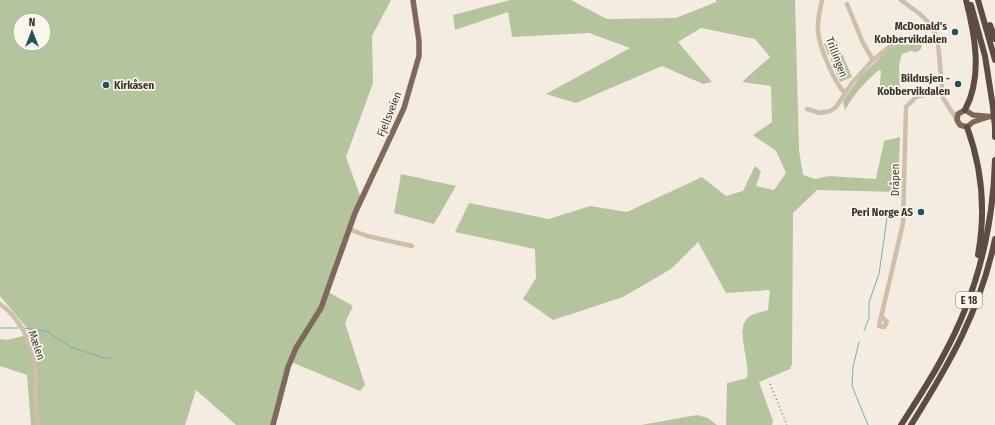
<svg xmlns="http://www.w3.org/2000/svg" width="995" height="425" font-family="'Fira Sans Condensed',sans-serif">
  <style>
    .green { fill: #b4c59e; fill-rule: evenodd }
    .lines { fill: none; stroke-linecap: round; stroke-linejoin: round }
    .stream { stroke: #7dacb3; stroke-width: 1 }
    .minor { stroke: #cebeaa; stroke-width: 4.5 }
    .major { stroke: #7e695a; stroke-width: 5.5 }
    .highway { stroke: #5c4c41; stroke-width: 6 }
    .rail { stroke: #3b312a; stroke-width: 1; stroke-dasharray: 1 3; stroke-linecap: butt }
    .highway-bridge { stroke: #5c4c41; stroke-width: 6 }
    .poi-dot { fill: #1d555f; stroke: #fbf6ed; stroke-width: 1.5 }
    .labels { text-anchor: middle; stroke-width: 3.5; stroke-linejoin: round; paint-order: stroke }
    .shield { fill: #fbf6ed; stroke: #756c64; stroke-width: 1 }
    .shield-label { font-size: 10px; font-weight: bold; fill: #3b312a }
    .poi-label { font-size: 11px; font-weight: bold; fill: #3b312a; stroke: #fbf6ed; text-anchor: end }
    .street-label { font-size: 11px; fill: #3b312a; stroke: #fbf6ed }
  </style>
  <rect width="100%" height="100%" fill="#f4ece0"/>
  <path class="green" d="M0,0H391L372,36L373,83L346,157L362,201L328,292L353,306L345,323L365,385L360,391L289,361L273,425H236L196,390L185,425H31L27,375L0,366V339L7,340L32,334L0,296ZM20,20H44V44H20Z
    M510,0H571L607,19L676,18L716,2V0H795L799,150L803,175L815,179L829,176L876,179L884,141L900,137L898,192L817,190L793,213L792,364L790,369L759,382L773,421L772,425H726L727,383L747,378C751,362 733,326 750,316C755,313 763,312 768,310L770,290L726,293L698,242L671,269L623,297L553,320L523,299L536,278L535,249L455,232L469,203L549,219L590,206L627,212L702,177L726,196L743,191L755,166L761,171L756,186L774,190L786,173L776,151L753,135L772,122L771,86L742,82L770,57L755,39L701,28L678,42L712,82L703,84L662,66L576,103L546,94L630,48L589,33L512,37L508,12L455,30L453,15Z
    M836,39L852,77L840,82L830,58L840,53L833,56L832,53L828,55L824,44Z
    M923,40L921,49L917,52L910,51L902,54L899,65L900,96L879,95L881,71L879,70C865,82 854,94 845,110L843,101L860,77L891,47Z
    M401,174L456,186L434,224L394,213Z
    M697,415L708,418L717,425H641Z"/>
  <g class="lines">
    <path class="stream" d="M0,328H18
      M23,328L46,331L71,347L104,358H110
      M864,331L869,318V302L879,274L888,211
      M859,342L853,367L852,386L868,425"/>
    <path class="minor" d="M822,0C820,10 817,21 818,31C819,46 834,83 845,93
      M901,0L920,14L933,27L938,43L943,98L957,120
      M847,4L863,43L873,60
      M807,109L820,113L830,111L836,107L852,83L873,60L890,46L909,41
      M349,229L367,236L412,246
      M0,304C18,316 32,342 35,364C37,384 33,404 38,425
      M881,316L887,322L884,327L879,326L903,223L906,107L916,97L942,90"/>
    <path class="major" d="M988,117L973,122L967,127L960,125L957,120L958,114L965,110L973,115L995,117
      M273,425L288,367L296,348L321,308L355,213L404,108L419,56V41L413,0"/>
    <path class="highway" d="M978,0L995,60
      M971,5L985,56L993,107
      M990,25L995,39
      M965,110C983,77 975,35 966,0
      M967,127C982,168 986,211 978,255
      M995,127V137
      M901,425C915,403 930,381 942,358C976,297 993,229 995,160
      M911,425C950,363 980,311 995,239"/>
    <path class="rail" d="M770,384L787,425"/>
    <path class="highway-bridge" d="M993,107L995,127"/>
  </g>
  <g class="poi-dot">
    <circle cx="955" cy="32" r="4"/>
    <circle cx="958" cy="84" r="4"/>
    <circle cx="106" cy="85" r="4"/>
    <circle cx="921" cy="212" r="4"/>
  </g>
  <g class="labels">
    <rect class="shield" x="956" y="292" width="26" height="16" rx="3"/>
    <g class="shield-label">
      <text x="969" y="304">E 18</text>
    </g>
    <g class="poi-label">
      <text x="947" y="30">McDonald's<tspan x="947" dy="13">Kobbervikdalen</tspan></text>
      <text x="950" y="82">Bildusjen -<tspan x="950" dy="13">Kobbervikdalen</tspan></text>
      <text x="114" y="89" text-anchor="start">Kirkåsen</text>
      <text x="913" y="216">Peri Norge AS</text>
    </g>
    <g class="street-label">
      <text transform="translate(837 57) rotate(69)" y="4">Trillingen</text>
      <text transform="translate(389 114) rotate(-68)" y="4">Fjellsveien</text>
      <text transform="translate(895 180) rotate(-90)" y="4">Dråpen</text>
      <text transform="translate(37 345) rotate(71)" y="4">Mælen</text>
    </g>
  </g>
  <g transform="translate(32 32)"><circle r="19" fill="#fbf6ed" stroke="#aea79f"/>
  <path d="M0-3L7 15L0 10L-7 15Z" fill="#1d555f"/>
  <text y="-6" font-size="11" font-weight="bold" text-anchor="middle" fill="#3b312a">N</text>
  </g>
</svg>
